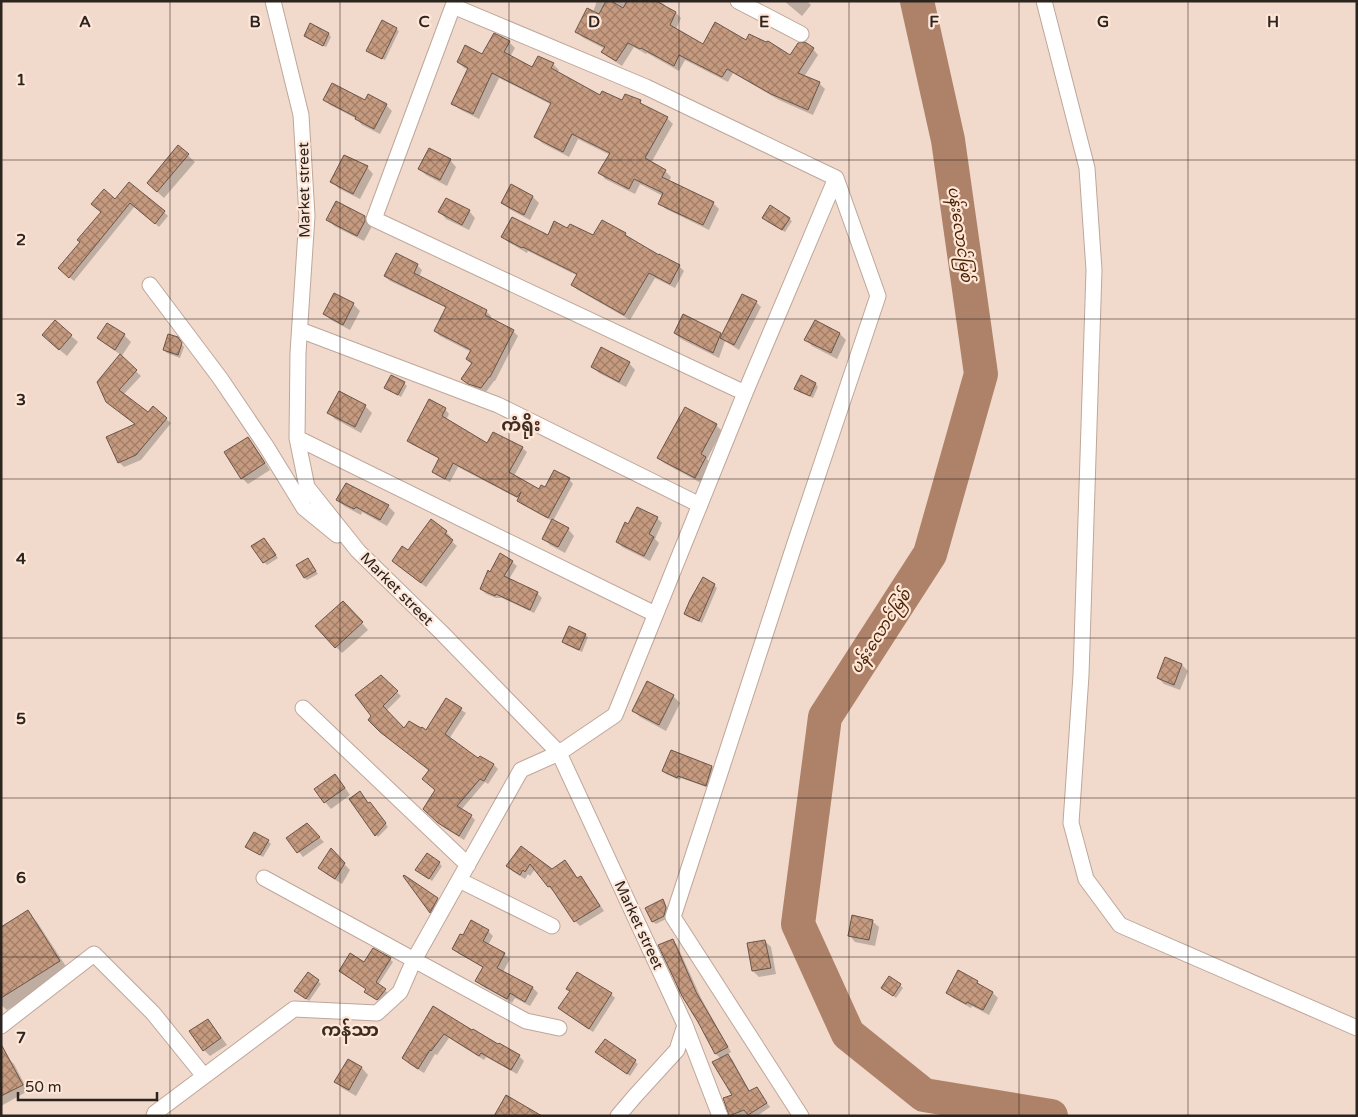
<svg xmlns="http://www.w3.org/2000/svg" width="1358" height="1117" font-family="'Varela Round','Noto Sans Myanmar',sans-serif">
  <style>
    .shadow { fill: #0003 }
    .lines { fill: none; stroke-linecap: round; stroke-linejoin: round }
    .river { stroke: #ad8268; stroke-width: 34 }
    .building { fill: url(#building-cross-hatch); stroke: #6a564a }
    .minor-casing { stroke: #bea79a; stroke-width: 17 }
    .minor { stroke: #fff; stroke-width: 15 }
    .grid { fill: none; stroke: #2c241f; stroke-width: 1; stroke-opacity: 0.55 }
    .labels { text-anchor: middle; stroke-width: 4.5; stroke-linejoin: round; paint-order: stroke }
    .street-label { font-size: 15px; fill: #2c241f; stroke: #fee7d8 }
    .water-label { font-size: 16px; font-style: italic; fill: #4d2403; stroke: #fee7d8 }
    .quarter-label { font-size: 18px; font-weight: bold; fill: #3e2c21; stroke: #fee7d8 }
    .grid-label { font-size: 16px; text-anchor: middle; font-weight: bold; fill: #2c241f; stroke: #fee7d8; stroke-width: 4.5; stroke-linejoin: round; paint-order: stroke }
  </style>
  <defs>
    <pattern id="building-cross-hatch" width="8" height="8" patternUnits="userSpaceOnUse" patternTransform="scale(1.25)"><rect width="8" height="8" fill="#c59a7f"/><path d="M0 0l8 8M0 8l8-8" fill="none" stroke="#a07d67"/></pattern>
  </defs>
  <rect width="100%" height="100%" fill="#f1d9cb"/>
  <path class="shadow" d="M597,1H660L665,5L664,7L676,13L681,18L676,29L703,45L747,42L791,57L813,49L818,55L804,77L819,83L825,89L813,115L779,100L733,73L728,82L685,60L679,71L647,53L646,54L634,47L622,66L608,57L603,52L605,49L582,37L577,31L593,12Z
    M784,1H807L811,5L802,16Z
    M396,29L399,31L385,60L371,53Z
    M329,34L331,37L326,47L308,39L306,36Z
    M509,42L515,48L510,57L533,68L553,64L559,70L557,73L601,96L623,102H640L645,107L667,118L673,124L651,163L665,171L671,177L669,182L713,203L719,209L709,230L666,209L660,203L663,196L640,184L635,194L605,179L600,173L610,155L578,139L569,157L542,143L536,137L552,105L499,78L479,119L459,109L453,103L469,70L464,68L458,62L483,56Z
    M324,99L366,101L386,105L392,111L380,134L362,125L357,119L330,105Z
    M179,147L195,162L164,198L155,190Z
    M450,160L456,167L447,186L426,175L419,169Z
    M367,167L373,174L360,199L338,188L332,181Z
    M533,197L539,203L530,220L509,209L503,203Z
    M149,199L168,216L159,227L135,206L74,281L63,272L81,242L102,213L115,200Z
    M469,211L475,218L469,230L446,219L440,212Z
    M364,217L371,224V228L364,241L334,226L328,219Z
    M789,219L792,221L785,232L766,221Z
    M568,230L594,237L625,234L631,240L659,257L679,266L684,271L675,288L655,278L630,320L578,290L573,285L578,276L528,251L527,253L508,242L503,237L548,236Z
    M417,265L422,270L419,277L486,311L491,316L490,319L513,331L518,336L495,381H494L486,392L475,388L468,383L473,364L467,359L471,352L440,336L435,331L447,308L390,281L385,276Z
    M756,302L761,307L739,350L725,341L719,358L681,339L675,333L720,334L722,336Z
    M353,304L360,311L350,330L331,320L325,314Z
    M815,321L840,334L846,340L837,359L812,346L806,339Z
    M55,322L78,342L67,356L50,342Z
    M107,324L124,335L131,342L121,357L141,376L123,395L148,413L166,419L171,423L141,460L124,467L119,462L136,425L107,402L98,382L121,355L105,344L98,338Z
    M180,342L184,347L180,358L167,353L164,350Z
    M629,363L635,370L626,387L599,373L592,367Z
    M404,383L407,386L401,397L385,388Z
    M816,384L818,387L813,398L799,392L796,389Z
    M365,406L372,413L361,433L335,419L329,413Z
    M445,409L449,414L446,420L488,444L522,448L527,452L514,476L540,491L569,479L573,484L553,521L568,529L574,536L565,553L550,545L544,538L552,521L523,505L518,501L519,499L458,467L450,482L438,476L433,472L440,459L413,445L408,441Z
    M685,409L716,425L722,431L707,459L711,464L701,483L664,463L659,458Z
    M248,438L254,445L270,470L248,484L242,478Z
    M338,500L388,506L395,513L387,526L362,512L361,515L344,506Z
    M657,518L662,523L655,539L659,543L650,561L622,547L617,541L629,525Z
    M446,532L451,537L449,539L457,546L426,587L398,566L409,552Z
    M264,539L278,558L267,565L264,562Z
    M308,559L318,574L307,580L305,578Z
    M512,562L517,566L509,579L537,593L542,598L534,613L502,598H496L486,594L481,589L490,573Z
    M714,585L717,588L702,623L688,617L685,614Z
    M350,609L368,630L342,653L336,647Z
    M585,635L588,637L582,652L566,645L563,642Z
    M1182,665L1188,671L1180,690L1164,684L1158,678Z
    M381,677L401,696L386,711L405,730L426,731L446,700L466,713L449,739L479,760L480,757L494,765L498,769L488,784L485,782L461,810L471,816L475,820L464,840L443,827L424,809L437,790L430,771L386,736L373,716Z
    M673,696L680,703L666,731L640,717L634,711Z
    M671,752L712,767L714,770L709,788L681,778L680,780L666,774L663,771Z
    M341,782L350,795L331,809L325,802Z
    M369,804L373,806L388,827L378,837L376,835Z
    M307,825L324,842L303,857L288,838Z
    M268,841L271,844L263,857L247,847Z
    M521,848L552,871L570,867L578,879L580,877L585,882L604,911L580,926L575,921L555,890L553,891L549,887L535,869L530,876L528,874L525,879L512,871L508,866Z
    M331,850L350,870L342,884L326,874L320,868Z
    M439,863L442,866L432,881L420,872Z
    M405,877L440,902L433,915L431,912Z
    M662,901L669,910L666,919L656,924L653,922L647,909Z
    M27,912L37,922L69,971L7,1010L1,1005V929Z
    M872,921L879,927L875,946L855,942L849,935Z
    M488,931L493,936L488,945L504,954L510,959L503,972L533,988L538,993L530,1006L515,998L512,1003L482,986L477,981L484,968L459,954L453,949Z
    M673,941L677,945L701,998L731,1052L727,1055L732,1059L750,1092L756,1088L770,1107L757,1116H750L748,1114L744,1116L730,1115L733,1095L721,1059L716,1054L699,1021Z
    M765,941L771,947L776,974L759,977L753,971Z
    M390,959L393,962L378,985L388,993L381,1002L368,994L367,989L364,964Z
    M318,981L321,984L309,1001L299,993Z
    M977,982L983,987L993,993L998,998L989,1015L972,1006L971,1008L953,998L948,993Z
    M900,985L903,988L896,998L882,988Z
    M571,992L611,994L615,998L593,1032L563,1012L559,1008Z
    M433,1008L473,1032L519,1056L524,1061L517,1074L486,1057L484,1060L449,1038L437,1055L435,1054L424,1073L409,1064L404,1058Z
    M208,1020L214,1027L227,1045L210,1056L204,1050Z
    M605,1040L638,1064L630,1076L600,1055Z
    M7,1057L14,1064L28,1091L1,1106V1060Z
    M348,1060L362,1068L368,1075L356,1096L342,1088L336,1081Z"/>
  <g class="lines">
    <path class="river" d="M917,1L948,140L981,374L930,554L825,717L798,924L848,1034L924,1095L1051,1116"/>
  </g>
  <path class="building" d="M606,1H611L623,8L627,1H656L676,12L670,25L703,44L715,22L746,40L749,34L766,42L768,41L790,55L798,43L805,42L814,48L798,73L820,82L808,110L771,94L727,69L722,77L679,55L674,66L641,48L640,49L628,43L616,61L601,52L605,47L575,32L587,8L599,14Z
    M382,20L397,28L382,59L366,51Z
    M310,23L329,33L323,46L304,36Z
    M494,33L510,41L504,52L532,67L538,56L554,63L551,68L600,95L602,91L622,100L625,94L641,100L640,103L668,117L645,158L666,170L662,177L714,202L703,225L658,204L663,193L634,179L629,189L598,173L610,153L572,134L563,152L534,137L551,103L492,73L473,114L451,104L468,68L457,62L465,45L482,54Z
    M332,83L365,100L368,94L387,104L374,129L355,119L356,117L323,100Z
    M178,145L189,154L157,192L147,183Z
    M429,148L451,159L440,180L418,169Z
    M344,155L368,166L353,194L330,182Z
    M129,182L165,211L155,224L130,203L69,278L58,268L80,242L77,240L101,212L91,204L104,189L115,199Z
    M511,184L533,196L524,215L501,203Z
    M446,198L470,210L462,225L438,212Z
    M336,201L365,216V221L357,236L326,220Z
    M770,205L790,218L782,230L762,218Z
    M512,217L548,235L554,221L567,228L570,224L593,235L602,220L626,233L625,235L659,255V254L680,265L670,284L649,273L624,315L571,285L577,274L523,247L522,248L501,237Z
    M396,253L418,264L414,273L487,310L485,315L514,330L490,377H489L481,388L468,384L461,379L472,363L466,359L471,350L434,331L446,307L384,276Z
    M334,293L354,303L343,325L323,314Z
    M742,294L757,301L734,345L720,338Z
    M683,314L721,333L713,353L674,333Z
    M55,320L72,335L59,350L42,335Z
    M815,320L840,333L831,353L804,340Z
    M107,323L125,334L115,350L97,338Z
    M168,334L178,337L182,343L178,355L163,350Z
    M601,347L630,362L619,382L591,367Z
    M120,354L137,370L119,390L148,412L153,406L167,418L136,455L118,463L106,437L135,424L106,402L97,382Z
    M391,375L405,382L398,395L384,388Z
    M801,375L816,383L810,396L794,389Z
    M339,391L366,405L355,427L327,413Z
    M429,399L446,408L442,416L487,443L493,432L523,447L509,472L539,489L541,485L545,487L554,470L570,478L548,518L517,501L521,492L517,497L453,463L445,479L432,472L439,458L407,441Z
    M685,407L717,424L701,454L706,457L695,478L657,458Z
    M248,437L265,463L241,479L224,452Z
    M346,483L389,505L380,520L356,507L354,509L336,500Z
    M637,507L658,517L649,534L654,537L644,556L616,542L625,522L628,524Z
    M431,519L447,531L445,534L453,540L421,583L392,561L402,546L408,550Z
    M552,519L569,528L558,547L542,539Z
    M264,538L276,555L263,563L251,546Z
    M500,553L513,561L504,576L538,592L530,610L496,594L495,596L480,589L488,570L490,572Z
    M308,558L316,571L304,578L296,565Z
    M703,577L715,584L699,621L684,614L690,600Z
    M343,601L363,622L335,648L315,626Z
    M569,626L586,634L579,650L562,642Z
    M1165,657L1182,664L1174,685L1157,678Z
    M381,675L398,691L383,706L404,728L409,721L421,728L422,727L426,730L446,698L462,708L445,734L478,758L480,756L494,764L484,781L480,779L457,806L472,815L459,836L438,823L423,809L435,790L422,779L429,770L380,732L368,720L371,716L355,695Z
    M647,681L674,695L659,725L632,711Z
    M671,750L712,766L706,786L678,776L677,778L662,771Z
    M335,774L345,788L324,803L314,789Z
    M360,791L368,803L370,802L386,823L375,836L349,799Z
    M307,823L320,837L297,853L286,838Z
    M254,832L269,840L260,855L245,847Z
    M521,846L552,869L565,860L577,878L581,876L600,906L574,922L550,886L548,887L530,864L525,872L523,870L520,875L506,866Z
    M331,848L345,863L335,879L318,868Z
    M427,853L440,862L429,879L415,870Z
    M404,875L438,898L430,913L403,876Z
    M663,899L666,907L664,916L652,922L645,908Z
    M28,910L60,961L1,998V927Z
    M852,915L873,920L869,940L848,936Z
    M471,920L489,930L483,941L505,953L497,968L533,987L525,1002L510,993L507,999L475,981L483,967L452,949L460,934L463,935Z
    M673,939L696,992L728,1047L715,1054L698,1022L682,996L658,945Z
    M765,940L771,968L752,971L747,943Z
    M373,948L391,958L376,982L386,989L377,1000L364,992L366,989L339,971L350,953L364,962Z
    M958,970L978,981L977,983L993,992L983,1010L967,1002L966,1004L946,993Z
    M308,972L319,980L306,999L294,991Z
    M577,972L612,993L589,1029L558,1008L570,991L566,989Z
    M889,976L901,984L893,996L881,988Z
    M433,1006L472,1030L473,1029L498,1044L499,1043L520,1055L511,1070L481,1053L479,1056L444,1034L431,1051L430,1050L418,1069L402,1058Z
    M208,1019L221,1038L203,1051L189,1031Z
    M605,1039L636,1060L627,1074L595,1052Z
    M1,1044L23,1085L1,1096Z
    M728,1054L749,1091L757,1087L767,1103L748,1115L744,1110L729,1116L723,1098L732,1095L712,1062Z
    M348,1059L362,1067L349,1090L334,1082Z
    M506,1095L542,1116H494Z"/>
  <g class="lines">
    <defs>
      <path id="minor" d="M273,1L301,115L307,216L298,353L297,438L307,487L358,551L441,632L559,753L685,1025L720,1116
        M738,1L801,34
        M1044,1L1087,168L1094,270L1081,675L1071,823L1086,879L1120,925L1357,1028
        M453,6L374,219L745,393
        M150,285L220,378L266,446L304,508L337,535
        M300,330L498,405L700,505
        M297,438L655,614
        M303,708L468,865
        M264,878L526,1021L559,1028
        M459,880L552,926
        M1,1026L94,954L153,1013L204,1076
        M154,1116L155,1113L294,1009L377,1013L400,992L414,960L521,770L559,753L615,715L745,393L836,178L646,87L453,6L455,1
        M618,1116L635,1096L677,1050L685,1025
        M801,1116L673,917L795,543L878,296L836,178"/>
    </defs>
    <use href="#minor" class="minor-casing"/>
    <use href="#minor" class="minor"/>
  </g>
  <path class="grid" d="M170,1V1116M340,1V1116M509,1V1116M679,1V1116M849,1V1116M1019,1V1116M1188,1V1116M1,160H1357M1,319H1357M1,479H1357M1,638H1357M1,798H1357M1,957H1357"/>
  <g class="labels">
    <g class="street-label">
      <text transform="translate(304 190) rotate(-91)" y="5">Market street</text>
      <text transform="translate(397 589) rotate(45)" y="5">Market street</text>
      <text transform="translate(639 925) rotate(65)" y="5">Market street</text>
    </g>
    <g class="water-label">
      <text transform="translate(961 234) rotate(82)" y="6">ပန်းလောင်မြစ်</text>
      <text transform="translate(880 631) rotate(-57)" y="6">ပန်းလောင်မြစ်</text>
    </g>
    <g class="quarter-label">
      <text x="521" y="431">ကံရိုး</text>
      <text x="350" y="1036">ကန်သာ</text>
    </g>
  </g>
  <g class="grid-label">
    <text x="85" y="27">A</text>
    <text x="255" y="27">B</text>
    <text x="424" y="27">C</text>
    <text x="594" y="27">D</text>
    <text x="764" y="27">E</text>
    <text x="934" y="27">F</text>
    <text x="1103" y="27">G</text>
    <text x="1273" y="27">H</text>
    <text x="21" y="85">1</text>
    <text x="21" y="245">2</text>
    <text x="21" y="405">3</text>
    <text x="21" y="564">4</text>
    <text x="21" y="724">5</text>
    <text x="21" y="883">6</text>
    <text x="21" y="1043">7</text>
  </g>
  <rect width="1358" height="1117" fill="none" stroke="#2c241f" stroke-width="5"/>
  <path d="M18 1092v8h139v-8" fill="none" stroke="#2c241f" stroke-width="2.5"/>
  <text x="25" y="1092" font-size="15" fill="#2c241f" stroke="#fee7d8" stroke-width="4" paint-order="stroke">50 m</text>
</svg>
